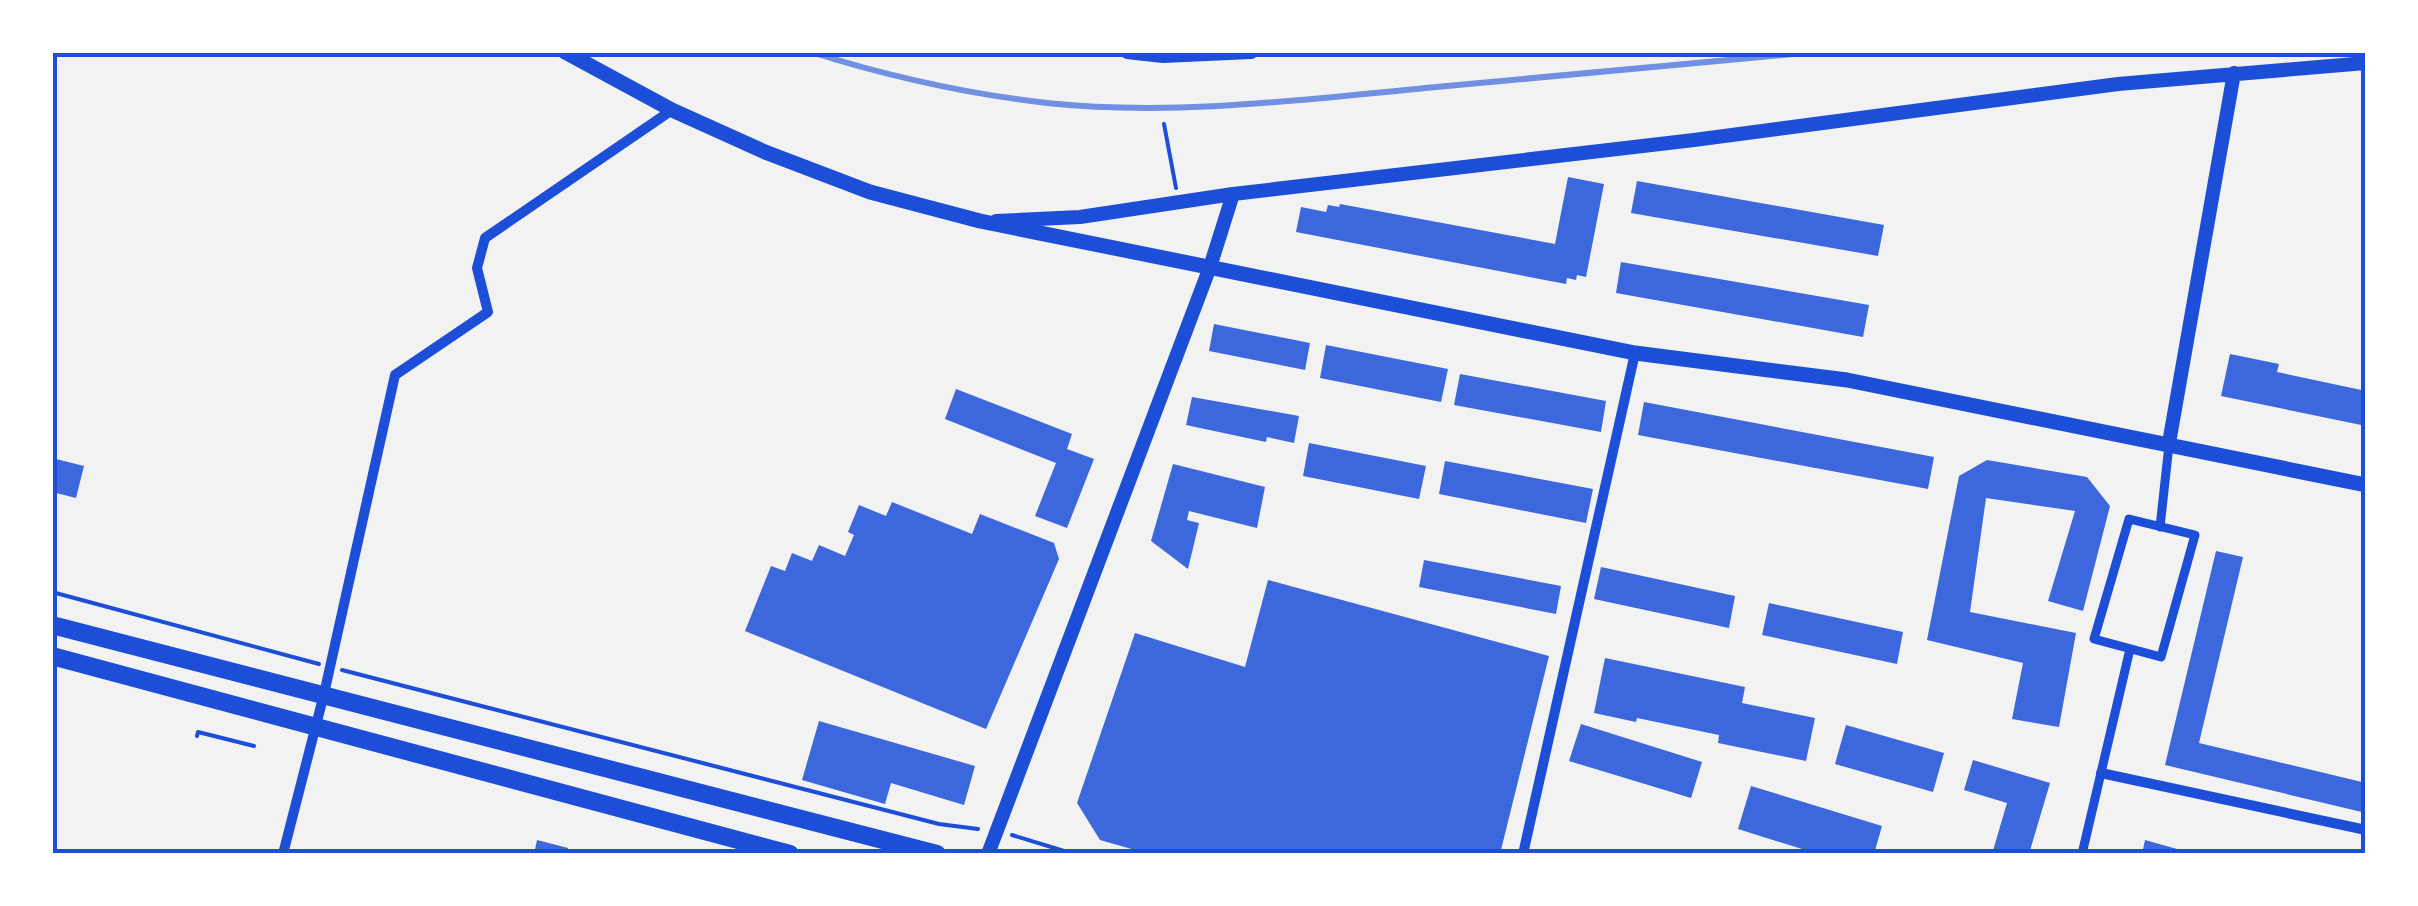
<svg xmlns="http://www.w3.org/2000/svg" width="2418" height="906" font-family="'Asap Condensed',sans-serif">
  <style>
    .building { fill: #3d67dc }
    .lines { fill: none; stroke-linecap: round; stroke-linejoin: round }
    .path { stroke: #1d4ed8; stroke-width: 4 }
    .pedestrian { stroke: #1d4ed8; stroke-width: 9 }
    .minor { stroke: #1d4ed8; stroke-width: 10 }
    .tertiary { stroke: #1d4ed8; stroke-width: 14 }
    .secondary { stroke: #1d4ed8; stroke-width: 15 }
    .primary { stroke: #1d4ed8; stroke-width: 18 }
    .rail { stroke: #7290e2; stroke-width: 6 }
    .neatline { fill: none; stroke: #1d4ed8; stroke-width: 4 }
  </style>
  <rect width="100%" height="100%" fill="#f2f2f2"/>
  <path class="building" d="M1568,177L1604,184L1586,277L1577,275L1576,280L1567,278L1566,284L1296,232L1301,207L1326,212L1328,205L1339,207L1340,204L1555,244Z
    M1637,181L1884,225L1878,256L1631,213Z
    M1621,262L1869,305L1863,337L1616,293Z
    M1214,324L1310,343L1305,370L1209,351Z
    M1326,345L1448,369L1441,402L1320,378Z
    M2230,354L2279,364L2277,372L2366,391V426L2221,396Z
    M1460,374L1606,401L1601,432L1454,405Z
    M956,389L1072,434L1067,449L1094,459L1067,528L1035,516L1056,463L945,419Z
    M1192,397L1299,416L1294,443L1267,437L1266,442L1186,425Z
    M1644,402L1934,457L1928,489L1638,435Z
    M1309,443L1426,466L1419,499L1303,476Z
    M52,458L84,466L76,498L52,492Z
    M1987,460L2087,477L2110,506L2083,611L2048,601L2075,511L1986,498L1970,612L2076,633L2059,727L2012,719L2023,663L1927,640L1959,476Z
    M1445,461L1593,489L1586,523L1439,494Z
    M1173,464L1265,487L1257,528L1189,511L1187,520L1199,523L1188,569L1151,541Z
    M892,502L972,534L980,514L1054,543L1059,559L986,729L745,631L771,566L785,571L792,553L812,561L819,545L845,556L854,535L848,532L859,505L886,516Z
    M2216,551L2243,557L2199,743L2366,783V813L2165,765Z
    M1424,560L1561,586L1556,614L1419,587Z
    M1601,567L1735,596L1729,628L1594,599Z
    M1268,580L1549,656L1500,854H1149L1100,840L1077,803L1135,633L1245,667Z
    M1769,603L1903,632L1897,664L1762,635Z
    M1605,658L1745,687L1742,703L1815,718L1806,761L1718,743L1719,735L1637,718L1636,722L1594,713Z
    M819,721L975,766L964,805L891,783L885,804L802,780Z
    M1581,724L1702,762L1691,798L1569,761Z
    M1846,725L1944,753L1933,792L1835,764Z
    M1973,760L2050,783L2029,854H1992L2007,803L1964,790Z
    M1751,786L1882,826L1874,854H1818L1738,829Z
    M537,840L568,848L567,854H534Z
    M2145,840L2188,852V854H2142Z"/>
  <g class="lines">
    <path class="path" d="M1164,124L1176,188
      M52,592L319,664
      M342,670L939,824L978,829
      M197,736L198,732L254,746
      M1012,835L1074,854"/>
    <path class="pedestrian" d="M2129,519L2195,535L2161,657L2094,639Z
      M2160,527L2169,445
      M2082,854L2130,649"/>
    <path class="minor" d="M2101,773L2366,830
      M283,854L324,694L395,375L488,312L477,268L485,238L672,110
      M1523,854L1635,353"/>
    <path class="tertiary" d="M1127,52L1163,56L1251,52
      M996,221L1080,217L1233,194L1694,140L2118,84L2366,63
      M2169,443L2234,73
      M988,854L1210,267L1233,194"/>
    <path class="secondary" d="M565,52L672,110L765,152L870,192L980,221L1635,353L1847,380L2366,485"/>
    <path class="primary" d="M52,625L937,854
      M52,656L790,854"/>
    <path class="rail" d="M811,52C887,76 968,94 1047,103C1179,117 1315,98 1447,86C1569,75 1692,64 1815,52"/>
  </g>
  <rect width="2418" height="906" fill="none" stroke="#ffffff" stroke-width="110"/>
  <rect x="55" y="55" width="2308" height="796" class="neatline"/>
</svg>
